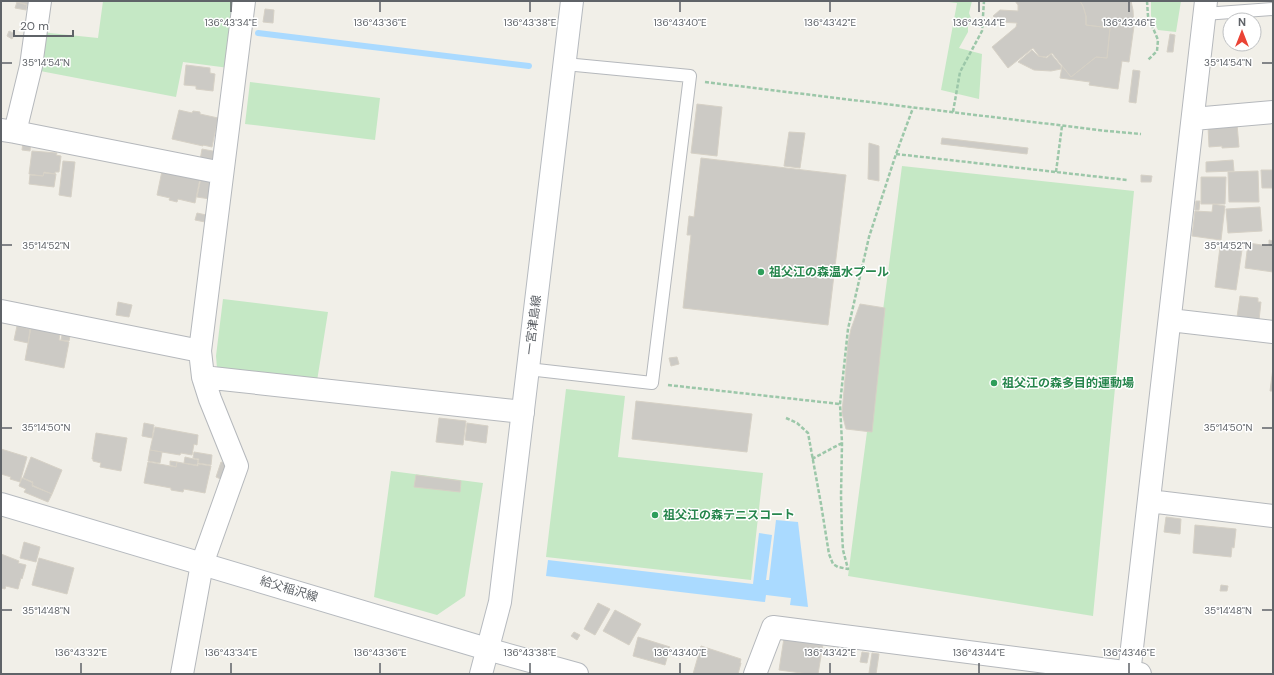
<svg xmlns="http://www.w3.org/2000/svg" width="1274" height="675" font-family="'DM Sans','Noto Sans JP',sans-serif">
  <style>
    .green { fill: #c5e8c5 }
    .water { fill: #aadaff }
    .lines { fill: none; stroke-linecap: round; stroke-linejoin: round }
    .stream { stroke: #aadaff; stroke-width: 6 }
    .building { fill: #cccac5; stroke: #d6d1c6 }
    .lane-casing { stroke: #b5b8bc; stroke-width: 14 }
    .street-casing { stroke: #b5b8bc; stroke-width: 24 }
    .secondary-casing { stroke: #b6babf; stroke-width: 24 }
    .path { stroke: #9cc7a9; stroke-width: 2.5; stroke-dasharray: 4 2; stroke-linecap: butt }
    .lane { stroke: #fff; stroke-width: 12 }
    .street { stroke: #fff; stroke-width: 22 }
    .secondary { stroke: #fff; stroke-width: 22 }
    .ticks { fill: none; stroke: #5f6368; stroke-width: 1.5 }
    .leisure-dot { fill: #2e9e5b; stroke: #fff; stroke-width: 1.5 }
    .labels { text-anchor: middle; stroke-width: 3; stroke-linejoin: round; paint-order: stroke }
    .leisure-label { font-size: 12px; font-weight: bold; fill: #27864d; stroke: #fff; text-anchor: start }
    .street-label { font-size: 12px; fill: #5f6368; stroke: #fff }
    .ticks-label { font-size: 10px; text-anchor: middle; fill: #5f6368; stroke: #fff; stroke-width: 3; stroke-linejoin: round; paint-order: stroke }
  </style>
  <rect width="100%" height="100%" fill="#f1efe8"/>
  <path class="green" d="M103,1H237L229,68L183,62L176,97L35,70L40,32L98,38Z
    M941,1H972L969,13L972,21L968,26V32L959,48L982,54L979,99L941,90L957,3Z
    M1151,1H1181L1176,32L1158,30L1151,16Z
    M250,82L380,98L375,140L245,124Z
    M902,166L1134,191L1093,616L848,576Z
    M223,299L328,312L317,381L217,368L216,356Z
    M566,389L625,396L618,457L763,473L751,580L546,557Z
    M391,471L483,483L465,596L437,615L374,597Z"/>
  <path class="water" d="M776,520L798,522L808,607L790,605L791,598L766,595L765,602L546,576L548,560L753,584L759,533L772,535L766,580H769Z"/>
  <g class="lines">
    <path class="stream" d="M258,33L529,66"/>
  </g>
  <path class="building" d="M13,1H29V5Z
    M1015,1H1080L1083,6L1086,16V25L1110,28L1107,58L1096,57L1071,77L1052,53L1046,57L1039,56L1033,48L1008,68L992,47L1016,27L1017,23L999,22L993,16L1000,10L1018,11V5Z
    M1080,1H1131L1133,10L1134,26L1129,62L1122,61L1118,89L1089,85L1090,82L1060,78L1062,66L1071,77L1096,57L1107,58L1110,28L1086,25V16L1083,6Z
    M17,2L27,5L26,10L15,8Z
    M265,9L274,10L273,23L263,22Z
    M9,31L15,34L12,39L7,36Z
    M1170,34L1175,35L1173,52H1167Z
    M1032,50L1038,56L1047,58L1051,54L1061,66V69L1051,71L1034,70L1018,62Z
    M186,65L210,68V73L215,74L213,91L196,89V86L184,85Z
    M1133,70L1140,71L1136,103L1129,102Z
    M697,104L722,107L717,156L691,153Z
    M179,110L192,113L193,111L200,112V114L218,118L212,147L203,145V146L172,139Z
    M1237,124L1239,147L1222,148V146L1209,147L1208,126Z
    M789,132L805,133L800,168L784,166Z
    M942,138L1028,148L1027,154L941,144Z
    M23,142H31L30,151L22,150Z
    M869,143L879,146V181L868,179Z
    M202,149L218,152L216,163L200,160Z
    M32,151L57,153L56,155L61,156L59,172H55V174L44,172L43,176L29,174Z
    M701,158L846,175L828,325L683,308L691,235H687L689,216L694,217Z
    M1233,160L1234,171L1206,172V162Z
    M63,161L75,162L71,197L59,195Z
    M1261,170H1273V188H1262Z
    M162,171L200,178L195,203L178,199L177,202L169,200L170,198L157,195Z
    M1258,171L1259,202H1229L1228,172Z
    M44,173L56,174L54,187L29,184L30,175L43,176Z
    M1141,175L1152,176L1151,182H1141Z
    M1201,177H1226L1225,204H1201Z
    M201,178L214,180L210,199L197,197Z
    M1196,201H1200L1199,210H1195Z
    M1213,204L1225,206L1221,240L1192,236L1195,211L1212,212Z
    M1260,207L1262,231L1228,233L1226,209Z
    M197,213L211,216L210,223L195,220Z
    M1269,240L1273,241V272L1245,268L1248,243L1269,246Z
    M1220,247L1242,250L1236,290L1215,287Z
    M1240,296L1258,298V302H1261L1259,320L1237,317Z
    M118,302L132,305L129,317L116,315Z
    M860,304L885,308L872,432L846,429L842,413L848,343L851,329Z
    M17,326L30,329L28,343L14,340Z
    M31,328L60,333L59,340L69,342L64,368L25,360Z
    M62,335L70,336L69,341L61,340Z
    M677,357L679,364L671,366L669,358Z
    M1273,368V391H1270Z
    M636,401L752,414L747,452L632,439Z
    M439,418L466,421L463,445L436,442Z
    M144,423L154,425L152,438L142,436Z
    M467,423L488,426L486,443L465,440Z
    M155,427L198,435L197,445L194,444L192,455L181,453L180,455L150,450Z
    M96,433L127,438L121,471L100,467L101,463L93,461V459H92Z
    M1,449L27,457L20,482L10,479L11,477L1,474Z
    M150,450L162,452L160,463L148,461Z
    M194,452L212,455L211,465L198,463L199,459L193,458Z
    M31,457L62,470L52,494L32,485L33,482L23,478Z
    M185,457L198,460L197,465L184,463Z
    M170,461L177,462L176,467L170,465Z
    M148,462L176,467L177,462L198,466V464L211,466L205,493L184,489L183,492L171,490V488L144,483Z
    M221,462L228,464L223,480L216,477Z
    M416,475L461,481L460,492L414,487Z
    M22,478L33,483L32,486L52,494L48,502L24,492L26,489L19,486Z
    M1166,517L1181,519L1180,534L1164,532Z
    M1195,525L1236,529L1234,548L1232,547L1231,557L1193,553Z
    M24,542L40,547L36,562L20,558Z
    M1,554L19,561L18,563L26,565L22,579L21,578L18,589L6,586L5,589L1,588Z
    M39,558L74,568L67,594L32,585Z
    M1221,585L1228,586L1227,591H1220Z
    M598,603L610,609L595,635L584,629Z
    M615,610L641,624L629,645L603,631Z
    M574,632L580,635L577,640L571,636Z
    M638,637L670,647L665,665L633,656Z
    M784,638L823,644L818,674H809L779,670Z
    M701,646L741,659L740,663H741L738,674H693Z
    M862,652L869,653L867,663L860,662Z
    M872,653L879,654L876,674L869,673Z"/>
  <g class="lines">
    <defs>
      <path id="lane" d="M1204,14L1273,9
        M528,369L652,383L690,76L565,64"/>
      <path id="street" d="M1193,119L1273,112
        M2,130L15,132L31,66L40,1
        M15,132L222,173
        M1,311L200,351
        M1170,320L1273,332
        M203,377L523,412
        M1149,501L1273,516
        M182,674L202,564L237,466L210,399L203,377L200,351L244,1
        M755,674L773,627L1140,674
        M1129,674L1206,1"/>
      <path id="secondary" d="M1,504L487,649L577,674
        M481,674L500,602L572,1"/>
    </defs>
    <use href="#lane" class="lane-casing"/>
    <use href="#street" class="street-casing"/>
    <use href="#secondary" class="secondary-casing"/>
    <path class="path" d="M1147,1L1148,16L1158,40L1157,51L1148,60
      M705,82L1107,131L1141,134
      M953,112L960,72L982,31L984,1
      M896,154L1127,180
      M1056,172L1062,126
      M668,385L840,404
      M786,418L797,423L808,433L821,504L829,554L833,564L838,567L848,569L843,550L842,533L841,496L842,443L840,404L848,329L869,237L896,154L913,108
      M812,459L842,443"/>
    <use href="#lane" class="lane"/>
    <use href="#street" class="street"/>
    <use href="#secondary" class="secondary"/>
  </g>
  <path class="ticks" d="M231,2V12M380,2V12M530,2V12M680,2V12M830,2V12M979,2V12M1129,2V12M2,63H12M1262,63H1272M2,245H12M1262,245H1272M2,428H12M1262,428H1272M2,610H12M1262,610H1272M81,663V673M231,663V673M380,663V673M530,663V673M680,663V673M830,663V673M979,663V673M1129,663V673"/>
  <g class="leisure-dot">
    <circle cx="761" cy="272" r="4"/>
    <circle cx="994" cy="383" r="4"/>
    <circle cx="655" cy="515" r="4"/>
  </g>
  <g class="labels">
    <g class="leisure-label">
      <text x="769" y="276">祖父江の森温水プール</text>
      <text x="1002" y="387">祖父江の森多目的運動場</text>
      <text x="663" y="519">祖父江の森テニスコート</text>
    </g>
    <g class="street-label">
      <text transform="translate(533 325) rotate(-83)" y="4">一宮津島線</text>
      <text transform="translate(289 589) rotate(17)" y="4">給父稲沢線</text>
    </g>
  </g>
  <g class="ticks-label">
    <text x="231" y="26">136°43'34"E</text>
    <text x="380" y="26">136°43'36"E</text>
    <text x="530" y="26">136°43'38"E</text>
    <text x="680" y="26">136°43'40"E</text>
    <text x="830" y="26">136°43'42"E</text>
    <text x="979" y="26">136°43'44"E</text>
    <text x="1129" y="26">136°43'46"E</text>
    <text x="46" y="66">35°14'54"N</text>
    <text x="1228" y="66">35°14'54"N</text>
    <text x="46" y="249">35°14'52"N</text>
    <text x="1228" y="249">35°14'52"N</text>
    <text x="46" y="431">35°14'50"N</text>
    <text x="1228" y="431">35°14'50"N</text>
    <text x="46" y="614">35°14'48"N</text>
    <text x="1228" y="614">35°14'48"N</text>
    <text x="81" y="656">136°43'32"E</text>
    <text x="231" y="656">136°43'34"E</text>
    <text x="380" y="656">136°43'36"E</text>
    <text x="530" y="656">136°43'38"E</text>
    <text x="680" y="656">136°43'40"E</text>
    <text x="830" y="656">136°43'42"E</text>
    <text x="979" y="656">136°43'44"E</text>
    <text x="1129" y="656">136°43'46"E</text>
  </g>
  <rect width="1274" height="675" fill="none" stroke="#5f6368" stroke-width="4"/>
  <g transform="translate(1242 32)"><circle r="19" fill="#ffffff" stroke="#bfc1c3"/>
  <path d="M0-3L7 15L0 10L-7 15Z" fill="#ea4335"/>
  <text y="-6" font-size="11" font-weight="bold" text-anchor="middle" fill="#5f6368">N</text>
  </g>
  <path d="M14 30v6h59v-6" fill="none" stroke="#5f6368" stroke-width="2"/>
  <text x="20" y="30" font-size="12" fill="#5f6368" stroke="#ffffff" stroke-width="3" paint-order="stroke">20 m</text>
</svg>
